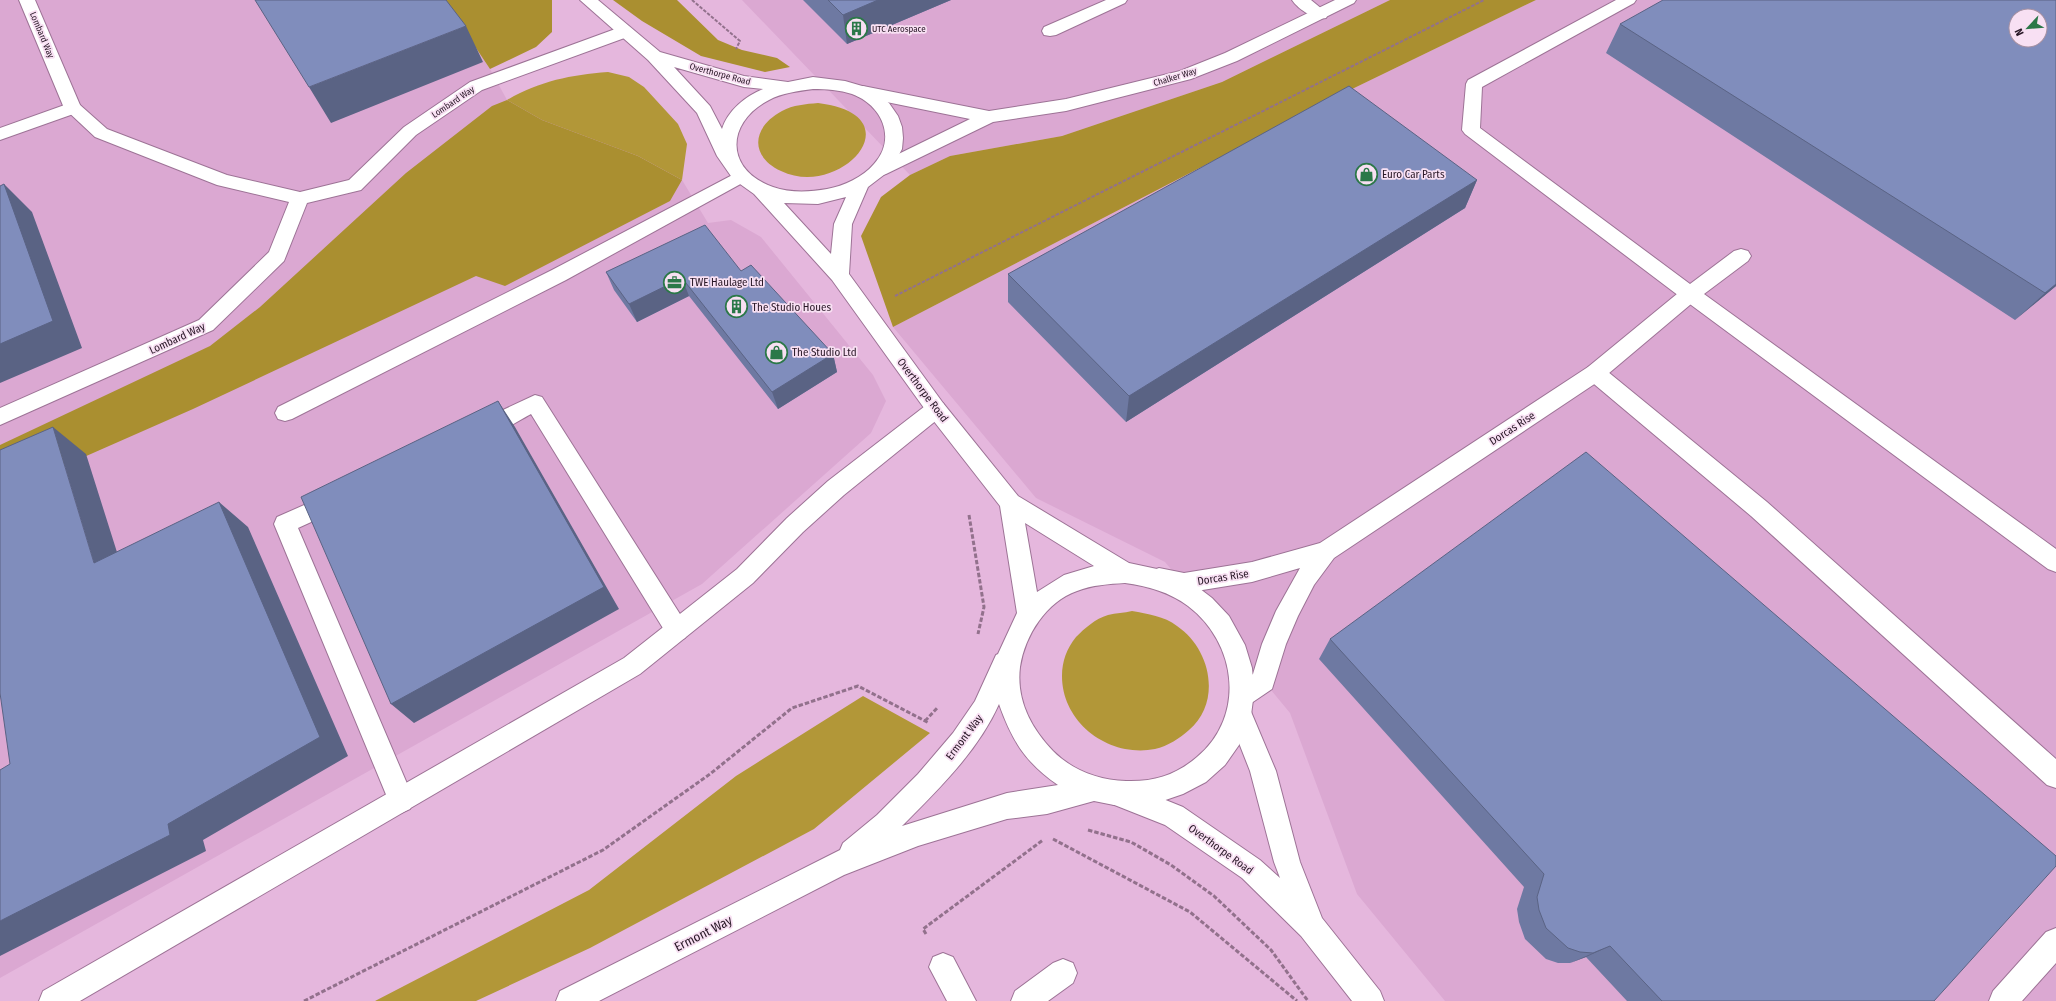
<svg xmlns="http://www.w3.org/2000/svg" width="2056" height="1001" font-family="'Fira Sans Condensed',sans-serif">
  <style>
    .built { fill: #dba8d2; fill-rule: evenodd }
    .green { fill: #b29738 }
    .forest { fill: #aa8f30 }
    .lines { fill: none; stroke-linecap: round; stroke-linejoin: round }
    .service-casing { stroke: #9d7396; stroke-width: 2 }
    .minor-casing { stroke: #9d7396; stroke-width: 2 }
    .tertiary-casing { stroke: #9d7396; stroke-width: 2 }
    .path-far1 { stroke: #92718c; stroke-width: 2; stroke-dasharray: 3.5 1.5; stroke-linecap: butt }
    .path { stroke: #92718c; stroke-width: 3; stroke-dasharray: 4.5 2; stroke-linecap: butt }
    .service { fill: #fff; fill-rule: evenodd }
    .minor { fill: #fff; fill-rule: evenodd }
    .tertiary { fill: #fff; fill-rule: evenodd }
    .wall { fill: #6e79a2 }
    .shaded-wall { fill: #5a6384 }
    .building { fill: #808dbc; stroke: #5a6384; fill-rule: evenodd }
    .labels { text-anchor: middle; stroke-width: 3.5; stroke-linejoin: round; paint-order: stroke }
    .far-poi-label { font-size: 9px; fill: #281726; stroke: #f8e0f3; text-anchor: start }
    .far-street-label { font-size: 9px; fill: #281726; stroke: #f8e0f3 }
    .poi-label { font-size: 11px; fill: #281726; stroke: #f8e0f3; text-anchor: start }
    .street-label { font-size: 11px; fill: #281726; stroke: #f8e0f3 }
    .near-street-label { font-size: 13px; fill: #281726; stroke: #f8e0f3 }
  </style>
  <rect width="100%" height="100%" fill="#e5b7dd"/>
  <path class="built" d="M0,0H444L490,69L507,100L638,156L682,180L708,223L731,220L761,237L873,375L886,401L871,433L702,584L0,978Z
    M742,0H1390L1222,82L1062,136L950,156L910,175Z
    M1536,0H2056V1001H1445L1357,894L1290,713L1165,562L1036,498L893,327L1348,91ZM2016,16H2040V40H2016Z"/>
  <path class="green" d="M608,72L629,77L644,87L678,124L687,144L682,180L638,156L542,120L507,100C540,81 570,75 608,72Z
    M818,103C917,115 841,200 781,171C749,156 752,127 782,111C793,105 806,104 818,103Z
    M1132,611C1148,614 1164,616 1177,626C1211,649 1222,702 1189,730C1180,738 1168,746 1155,749C1109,758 1062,723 1062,676C1062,661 1067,648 1076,637C1085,628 1095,619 1108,615C1116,613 1124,613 1132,611Z
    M863,696L930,733L814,829L590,948L476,1001H375L589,890L736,776Z"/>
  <path class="forest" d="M444,0H552V32L536,47L490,69Z
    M613,0H677L718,40L742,50L777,58L790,67L765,72L701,56L642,21Z
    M1390,0H1536L1348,91L893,327L861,236L881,197L910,175L950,156L1062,136L1222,82Z
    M507,100L542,120L638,156L682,180L670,201L505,286L476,276L193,409L0,494V445L210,346L260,307L406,173L492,106Z"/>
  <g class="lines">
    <defs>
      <path id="service" d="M1106,0H1127L1125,3L1056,35L1050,36L1044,35L1042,31L1044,27Z
        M1292,0H1311L1328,14L1326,18C1314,20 1298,9 1292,0Z
        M1616,0H1636L1634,3L1482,87L1480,128L1690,284L1734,251L1741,249L1748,251L1751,256L1748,261L1704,294L2056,549V572L2048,569L1683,299L1465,134L1462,130L1466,84L1468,80Z
        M73,102L79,104L82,108L79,112L0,140V128Z
        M740,171L746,173L749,177L746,181L566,280L292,419L285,421L278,419L275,413L278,407L552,270Z
        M1595,365L1602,367L1767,502L2056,759V788L2047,785L1751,516L1588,379L1585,373L1588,367Z
        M535,395L542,397L685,622L689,630L685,638L677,641L669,638L531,414C516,422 490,440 475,435L471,429L475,423Z
        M336,491L344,493L347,500L344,507L298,528L414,800L410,809L401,813L392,809L274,524L277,517Z
        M2056,928V963L2022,1001H1989L1993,991L2046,932Z
        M943,953L953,957L976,1001H947L929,967L933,957Z
        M1063,959L1073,963L1077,973L1073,983L1048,1001H1011L1015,991L1053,963Z"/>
      <path id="minor" d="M19,0H35L80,105L107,129L227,175L300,192L349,180L404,127L470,82L618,28L624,27L630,28L632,32L630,36L482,90L416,135L361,190L307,203L284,261L213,330L0,425V408L199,320L269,252L289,202L217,185L95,137L64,108Z
        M1335,0H1356L1354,3L1237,61L1191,79L1066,111L993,122L886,174L880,176L874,174L871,170L874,166L970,119L857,96L854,92L857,88L863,86L989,111L1066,99L1180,71L1225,53Z
        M1690,287L1697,289L1700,294L1697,299L1602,379L1334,558L1314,585L1298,616L1286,644L1272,689L1247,706L1249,707L1276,771L1300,862L1322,918L1380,991L1384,1001H1352L1301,936L1242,878L1165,825L1112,804L1108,795L1112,786L1121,782L1183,807L1260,860L1280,878L1274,862L1250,771L1228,715L1231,707L1236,705L1231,696L1234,688L1253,674L1262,644L1276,611L1300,568L1252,582L1184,593L1151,585L1148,578L1151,571L1159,568L1184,573L1252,562L1320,543L1588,367L1683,289Z
        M936,401L943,403L946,409L943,415L844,495L803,532L753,583L640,674L80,1001H39L43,991L624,658L737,569L787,518L828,481L929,403Z"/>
      <path id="tertiary" d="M580,0H598L660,52L744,76L788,82L813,77L845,81L869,88L889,103L898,116L902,127L903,138L902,149L894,164L885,174L868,187L852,224L849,274L943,403L1018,496L1129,563L1157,569L1175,576L1195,585L1212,598L1229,616L1245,645L1252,668L1254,692L1251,715L1239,745L1225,765L1206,782L1183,794L1148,806L1114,805L1094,801L1047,814L1007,819L918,846L844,875L599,1001H556L560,991L840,850L843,843L877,815L918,774L953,733L975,701L996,655L998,654L1017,613L1000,506L929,415L832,280L754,194L733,179L717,156L697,113L648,60ZM674,67L744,87L763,89C746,96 728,110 722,129L710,106ZM813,89C826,89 840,90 852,94C882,105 897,138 874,164C863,177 844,186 827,189C810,192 790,193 773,187C725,170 725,123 769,100C782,93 798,91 813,89ZM846,197L834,224L831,254L784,203L818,204ZM1025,523L1094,566L1064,575L1037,592ZM1125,583C1148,586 1169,592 1188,606C1237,643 1246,716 1197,757C1176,775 1154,782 1126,781C1099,780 1073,771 1053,751C1031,728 1016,700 1020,667C1025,635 1046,602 1077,591C1092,585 1109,584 1125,583ZM999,704C1012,741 1026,763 1058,785L1007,793L902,826C938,790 978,751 999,704Z"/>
    </defs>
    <use href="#service" class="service-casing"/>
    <use href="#minor" class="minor-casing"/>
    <use href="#tertiary" class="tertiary-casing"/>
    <path class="path-far1" d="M692,0L740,41L736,49
      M895,296L1484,0"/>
    <path class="path" d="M969,515L984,607L978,634
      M925,721L938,707
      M1088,830L1131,842L1171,865L1214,896L1271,950L1308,1001
      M1053,839L1190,912L1297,1001
      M926,934L923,929L1043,840
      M304,1001L603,850L710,774L792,708L858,686L929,723"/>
    <use href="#service" class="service"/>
    <use href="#minor" class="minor"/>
    <use href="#tertiary" class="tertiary"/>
  </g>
  <path class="wall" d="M803,0H951L847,44Z
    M2056,0V286L2015,320L1606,53L1620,24Z
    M1477,180L1465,208L1126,422L1008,302V274Z
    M741,271L833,354L837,372L778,409L689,296L637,322L614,290L606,272Z
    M1330,639L1934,1001H1627L1586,957L1570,963H1558L1546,959L1525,939L1519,922L1517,909L1524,887L1319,659Z"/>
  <path class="shaded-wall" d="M878,0H951L847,44L843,15Z
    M466,26L483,62L331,123L309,87Z
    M1477,180L1465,208L1126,422L1129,396Z
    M4,184L32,212L82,348L0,383V344Z
    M682,278L689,296L637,322L629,304Z
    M2056,284V286L2015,320L2045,293Z
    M833,354L837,372L778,409L772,392Z
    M498,401L515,427L619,609L414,723L391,704Z
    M53,427L86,454L128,587L94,563Z
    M219,502L248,527L348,756L203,840L206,851L0,956V921L168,824Z
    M1610,946L1586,957L1570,963L1593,953Z"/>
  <path class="building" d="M255,0H446L466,26L309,87Z
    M828,0H878L843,15Z
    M1663,0H2056V284L2045,293L1620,24ZM2016,16H2040V40H2016Z
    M1349,86L1477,180L1129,396L1008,274Z
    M4,184L53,321L0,344V186Z
    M705,225L741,271L751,265L833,354L772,392L682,278L629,304L606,272Z
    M498,401L604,587L391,704L301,497Z
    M53,427L94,563L219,502L320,737L168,824L170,835L0,921V770L10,764L0,693V450Z
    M1586,452L2056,856V866L1934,1001H1662L1610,946L1593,953L1580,952L1568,948L1546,928L1539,910L1537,897L1544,874L1330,639Z"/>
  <defs>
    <symbol id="building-ring" viewBox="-11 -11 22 22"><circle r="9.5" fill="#f8e0f3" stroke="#2b7848" stroke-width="1.5"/><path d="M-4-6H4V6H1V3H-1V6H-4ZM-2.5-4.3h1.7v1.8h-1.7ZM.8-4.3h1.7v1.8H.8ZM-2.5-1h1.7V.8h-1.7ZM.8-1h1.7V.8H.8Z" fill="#2b7848"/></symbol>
    <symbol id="shop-ring" viewBox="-11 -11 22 22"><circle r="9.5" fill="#f8e0f3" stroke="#2b7848" stroke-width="1.5"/><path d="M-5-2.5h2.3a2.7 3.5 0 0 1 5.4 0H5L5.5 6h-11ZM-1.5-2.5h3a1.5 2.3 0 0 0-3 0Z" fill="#2b7848"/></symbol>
    <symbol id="office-ring" viewBox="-11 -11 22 22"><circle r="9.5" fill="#f8e0f3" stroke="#2b7848" stroke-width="1.5"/><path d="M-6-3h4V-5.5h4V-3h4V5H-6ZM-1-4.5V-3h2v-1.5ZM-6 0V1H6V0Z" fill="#2b7848"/></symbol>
  </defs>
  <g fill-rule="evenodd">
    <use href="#building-ring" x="844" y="16" width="25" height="25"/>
    <use href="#shop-ring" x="1354" y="162" width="25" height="25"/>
    <use href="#office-ring" x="662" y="270" width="25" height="25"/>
    <use href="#building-ring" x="724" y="294" width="25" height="25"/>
    <use href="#shop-ring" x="764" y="340" width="25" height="25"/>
  </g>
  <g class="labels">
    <g class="far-poi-label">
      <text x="872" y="32">UTC Aerospace</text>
    </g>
    <g class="far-street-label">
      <text transform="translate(42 35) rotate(67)" y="3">Lombard Way</text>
      <text transform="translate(720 74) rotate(15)" y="3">Overthorpe Road</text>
      <text transform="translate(1175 77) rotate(-17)" y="3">Chalker Way</text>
      <text transform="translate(453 102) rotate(-34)" y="3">Lombard Way</text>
    </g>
    <g class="poi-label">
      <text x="1382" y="178">Euro Car Parts</text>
      <text x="690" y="286">TWE Haulage Ltd</text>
      <text x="752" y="311">The Studio Houes</text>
      <text x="792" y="356">The Studio Ltd</text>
    </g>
    <g class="street-label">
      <text transform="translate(177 338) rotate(-25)" y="4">Lombard Way</text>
      <text transform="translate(923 390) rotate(53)" y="4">Overthorpe Road</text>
      <text transform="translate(1512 428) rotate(-33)" y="4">Dorcas Rise</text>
      <text transform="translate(1223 577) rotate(-9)" y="4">Dorcas Rise</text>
      <text transform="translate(964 737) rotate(-53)" y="4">Ermont Way</text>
      <text transform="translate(1221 849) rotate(36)" y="4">Overthorpe Road</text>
    </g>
    <g class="near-street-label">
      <text transform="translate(703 933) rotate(-27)" y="5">Ermont Way</text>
    </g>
  </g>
  <g transform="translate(2028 28) rotate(244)"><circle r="19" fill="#f8e0f3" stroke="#a590a1"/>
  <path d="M0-3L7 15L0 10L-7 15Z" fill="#2b7848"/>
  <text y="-6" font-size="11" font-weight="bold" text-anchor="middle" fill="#281726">N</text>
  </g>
</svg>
